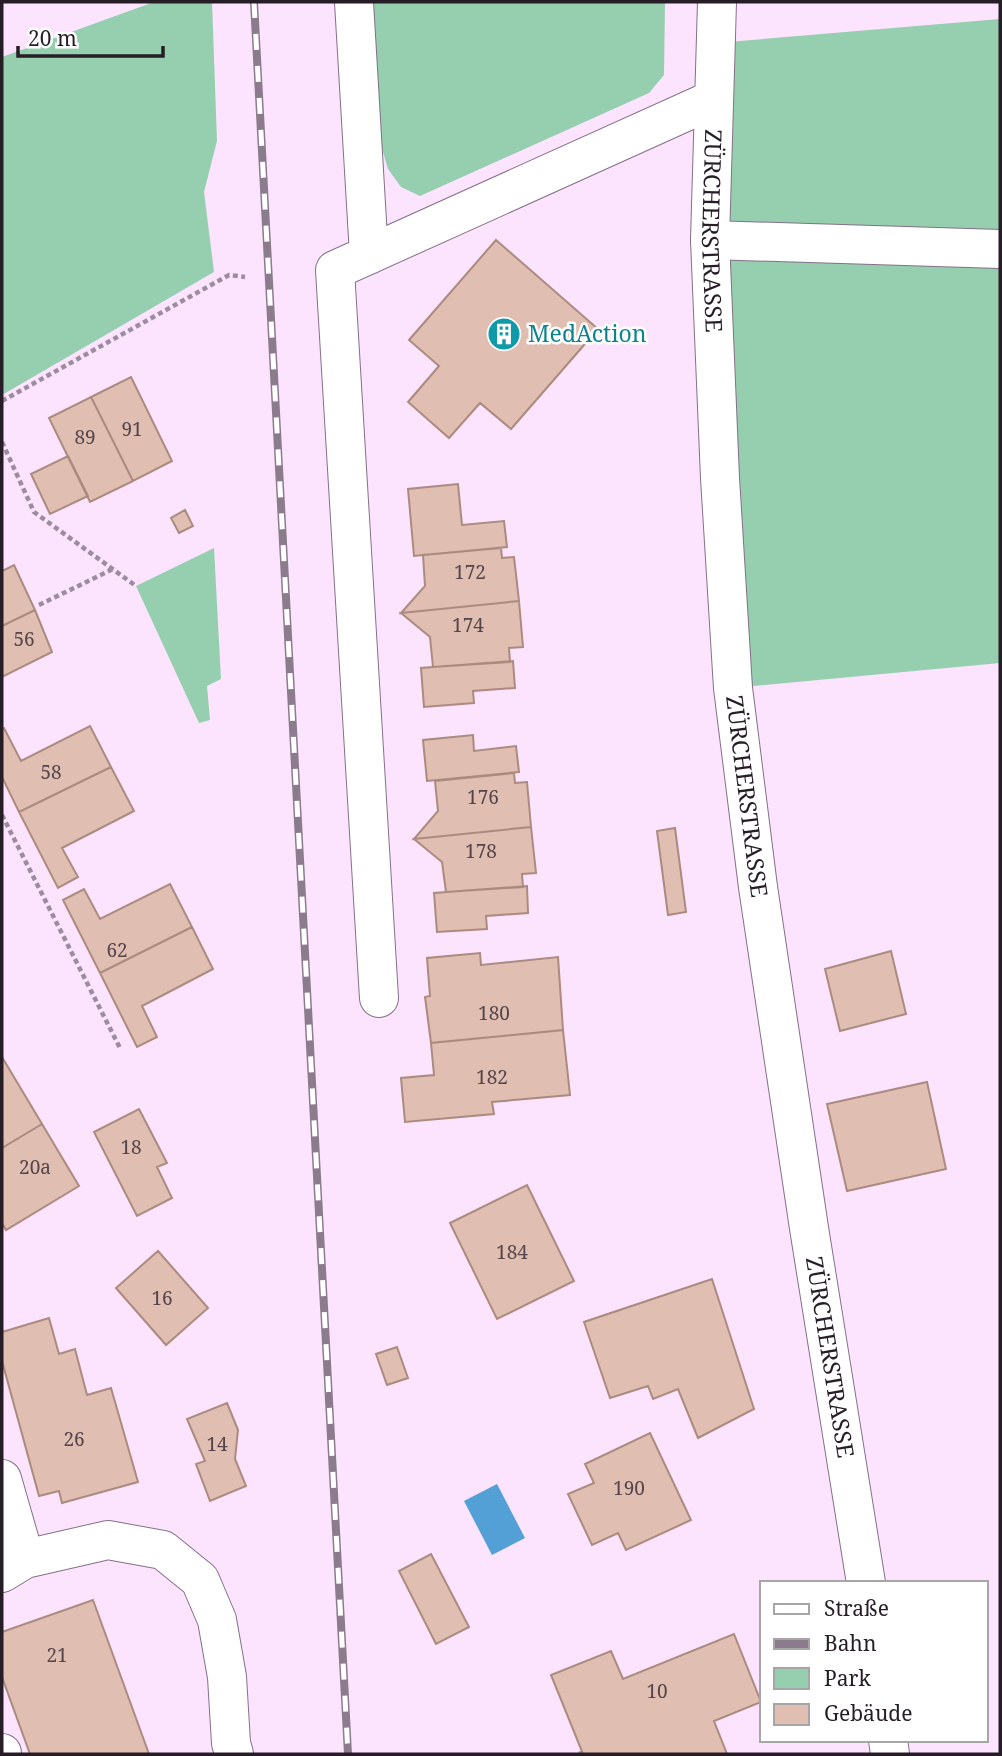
<svg xmlns="http://www.w3.org/2000/svg" width="1002" height="1756" font-family="'Noto Serif',serif">
  <style>
    .green { fill: #96cfaf }
    .water { fill: #52a0d5 }
    .building { fill: #e1beb2; stroke: #ab8b7f; stroke-width: 2 }
    .lines { fill: none; stroke-linecap: round; stroke-linejoin: round }
    .minor-casing { stroke: #857088; stroke-width: 40 }
    .major-casing { stroke: #857088; stroke-width: 40 }
    .path { stroke: #9d8c9f; stroke-width: 4.5; stroke-dasharray: 5 3.5; stroke-linecap: butt }
    .minor { stroke: #fff; stroke-width: 38 }
    .major { stroke: #fff; stroke-width: 38 }
    .rail-casing { stroke: #8b7b8c; stroke-width: 8 }
    .rail { stroke: #fff; stroke-width: 5; stroke-dasharray: 16; stroke-linecap: butt }
    .labels { text-anchor: middle; stroke-width: 5; stroke-linejoin: round; paint-order: stroke }
    .number-label { font-size: 19px; fill: #55454a }
    .street-label { font-size: 23px; fill: #261d27; stroke: #fff }
    .culture-label { font-size: 23px; fill: #0d838f; stroke: #fff; text-anchor: start }
  </style>
  <rect width="100%" height="100%" fill="#fce4fe"/>
  <path class="green" d="M154,2H212L217,141L204,192L214,272L2,395V57Z
    M373,2H665L664,75L649,93L420,196L401,187L388,169L381,145Z
    M1000,19V663L733,688L716,43Z
    M214,548L221,679L207,686L210,720L199,723L136,586Z"/>
  <path class="water" d="M497,1484L525,1538L492,1555L464,1501Z"/>
  <path class="building" d="M496,240L598,329L511,429L480,403L449,438L408,402L439,366L409,340Z
    M131,377L172,461L133,481L91,397Z
    M91,397L133,481L90,502L49,418Z
    M68,456L88,496L50,514L31,474Z
    M458,484L462,525L504,521L507,547L414,556L408,489Z
    M185,510L193,526L179,533L171,518Z
    M501,548L502,558L514,557L519,601L401,613L425,586L423,555Z
    M14,565L35,610L2,626V571Z
    M519,601L523,647L509,648L510,662L433,667L430,637L401,613Z
    M35,610L52,652L2,677V626Z
    M513,661L515,688L473,691L474,703L424,707L421,668Z
    M90,726L111,767L19,812L2,777V729L4,728L21,761Z
    M473,735L474,751L516,746L519,772L427,781L423,740Z
    M111,767L134,811L62,848L78,877L58,888L19,812Z
    M514,773L515,783L527,782L531,827L414,839L438,811L435,781Z
    M531,827L536,873L522,874L523,887L446,892L442,862L414,839Z
    M675,828L686,912L668,915L657,831Z
    M170,884L192,927L100,973L63,900L84,889L100,919Z
    M527,886L528,913L486,916L487,929L437,932L434,893Z
    M192,927L213,969L142,1006L157,1037L137,1047L100,973Z
    M891,951L906,1014L840,1031L825,969Z
    M480,953L481,965L558,957L563,1030L431,1043L425,997L430,996L427,958Z
    M563,1030L570,1095L492,1102L494,1114L405,1122L401,1078L434,1075L431,1043Z
    M2,1057L42,1124L2,1148Z
    M927,1082L946,1169L847,1191L827,1104Z
    M139,1109L167,1163L157,1167L172,1198L137,1216L94,1132Z
    M42,1124L79,1186L6,1230L2,1223V1148Z
    M527,1185L574,1281L497,1319L450,1223Z
    M158,1251L208,1308L166,1345L116,1288Z
    M712,1279L754,1409L698,1438L678,1389L653,1399L648,1386L610,1398L584,1322Z
    M49,1318L59,1354L75,1349L87,1395L111,1388L138,1482L62,1503L59,1491L39,1496L2,1361V1332Z
    M397,1347L408,1378L387,1385L376,1354Z
    M227,1403L238,1430L235,1459L246,1486L210,1501L196,1464L205,1461L187,1419Z
    M650,1433L691,1520L626,1550L618,1533L592,1545L568,1494L594,1483L585,1464Z
    M431,1554L469,1627L436,1644L399,1571Z
    M93,1600L149,1754H30L2,1677V1632Z
    M734,1634L761,1702L714,1721L727,1754H583L551,1675L611,1651L623,1679Z"/>
  <g class="lines">
    <defs>
      <path id="minor" d="M354,2L369,255
        M710,240L1000,249
        M379,998L335,270L714,99
        M2,1479L25,1559
        M2,1573L25,1559L108,1540L163,1550L200,1580L217,1620L227,1677L231,1743L234,1754
        M2,1753V1754"/>
      <g id="major">
        <path id="s1" d="M717,2L710,240L720,478L733,688L758,887L809,1228L866,1583"/>
        <path d="M888,1740L890,1754"/>
      </g>
    </defs>
    <use href="#minor" class="minor-casing"/>
    <use href="#major" class="major-casing"/>
    <path class="path" d="M2,401L229,275L245,277
      M2,442L34,512L136,586
      M39,605L113,569
      M2,815L121,1050
      M579,1754L582,1753"/>
    <use href="#minor" class="minor"/>
    <use href="#major" class="major"/>
    <defs>
      <path id="rail" d="M254,2L348,1754"/>
    </defs>
    <use href="#rail" class="rail-casing"/>
    <use href="#rail" class="rail"/>
  </g>
  <defs>
    <symbol id="building-disc" viewBox="-11 -11 22 22"><circle r="9.5" fill="#0f9aa8" stroke="#fff"/><path d="M-4-6H4V6H1V3H-1V6H-4ZM-2.5-4.3h1.7v1.8h-1.7ZM.8-4.3h1.7v1.8H.8ZM-2.5-1h1.7V.8h-1.7ZM.8-1h1.7V.8H.8Z" fill="#fff"/></symbol>
  </defs>
  <g fill-rule="evenodd">
    <use href="#building-disc" x="485" y="315" width="38" height="38"/>
  </g>
  <g class="labels">
    <g class="number-label">
      <text x="132" y="436">91</text>
      <text x="85" y="444">89</text>
      <text x="470" y="579">172</text>
      <text x="468" y="632">174</text>
      <text x="24" y="646">56</text>
      <text x="51" y="779">58</text>
      <text x="483" y="804">176</text>
      <text x="481" y="858">178</text>
      <text x="117" y="957">62</text>
      <text x="494" y="1020">180</text>
      <text x="492" y="1084">182</text>
      <text x="131" y="1154">18</text>
      <text x="35" y="1174">20a</text>
      <text x="512" y="1259">184</text>
      <text x="162" y="1305">16</text>
      <text x="74" y="1446">26</text>
      <text x="217" y="1451">14</text>
      <text x="629" y="1495">190</text>
      <text x="57" y="1662">21</text>
      <text x="657" y="1698">10</text>
    </g>
    <g class="street-label">
      <text dy="8" stroke="none"><textPath href="#s1" startOffset="229">ZÜRCHERSTRASSE</textPath></text>
      <text dy="8" stroke="none"><textPath href="#s1" startOffset="796">ZÜRCHERSTRASSE</textPath></text>
      <text dy="8" stroke="none"><textPath href="#s1" startOffset="1363">ZÜRCHERSTRASSE</textPath></text>
    </g>
    <g class="culture-label">
      <text x="528" y="342">MedAction</text>
    </g>
  </g>
  <rect width="1002" height="1756" fill="none" stroke="#261d27" stroke-width="7"/>
  <rect x="760" y="1581" width="228" height="161" fill="#ffffff" stroke="#a8a5a9" stroke-width="2"/>
  <rect x="774" y="1604" width="35" height="10" fill="#ffffff" stroke="#a8a5a9" stroke-width="2"/>
  <text x="824" y="1616" font-size="21" fill="#261d27">Straße</text>
  <rect x="774" y="1639" width="35" height="10" fill="#8b7b8c" stroke="#a8a5a9" stroke-width="2"/>
  <text x="824" y="1651" font-size="21" fill="#261d27">Bahn</text>
  <rect x="774" y="1668" width="35" height="21" fill="#96cfaf" stroke="#a8a5a9" stroke-width="2"/>
  <text x="824" y="1686" font-size="21" fill="#261d27">Park</text>
  <rect x="774" y="1704" width="35" height="21" fill="#e1beb2" stroke="#a8a5a9" stroke-width="2"/>
  <text x="824" y="1721" font-size="21" fill="#261d27">Gebäude</text>
  <path d="M18 46v10h145v-10" fill="none" stroke="#261d27" stroke-width="3.5"/>
  <text x="28" y="46" font-size="21" fill="#261d27" stroke="#ffffff" stroke-width="5" paint-order="stroke">20 m</text>
</svg>
